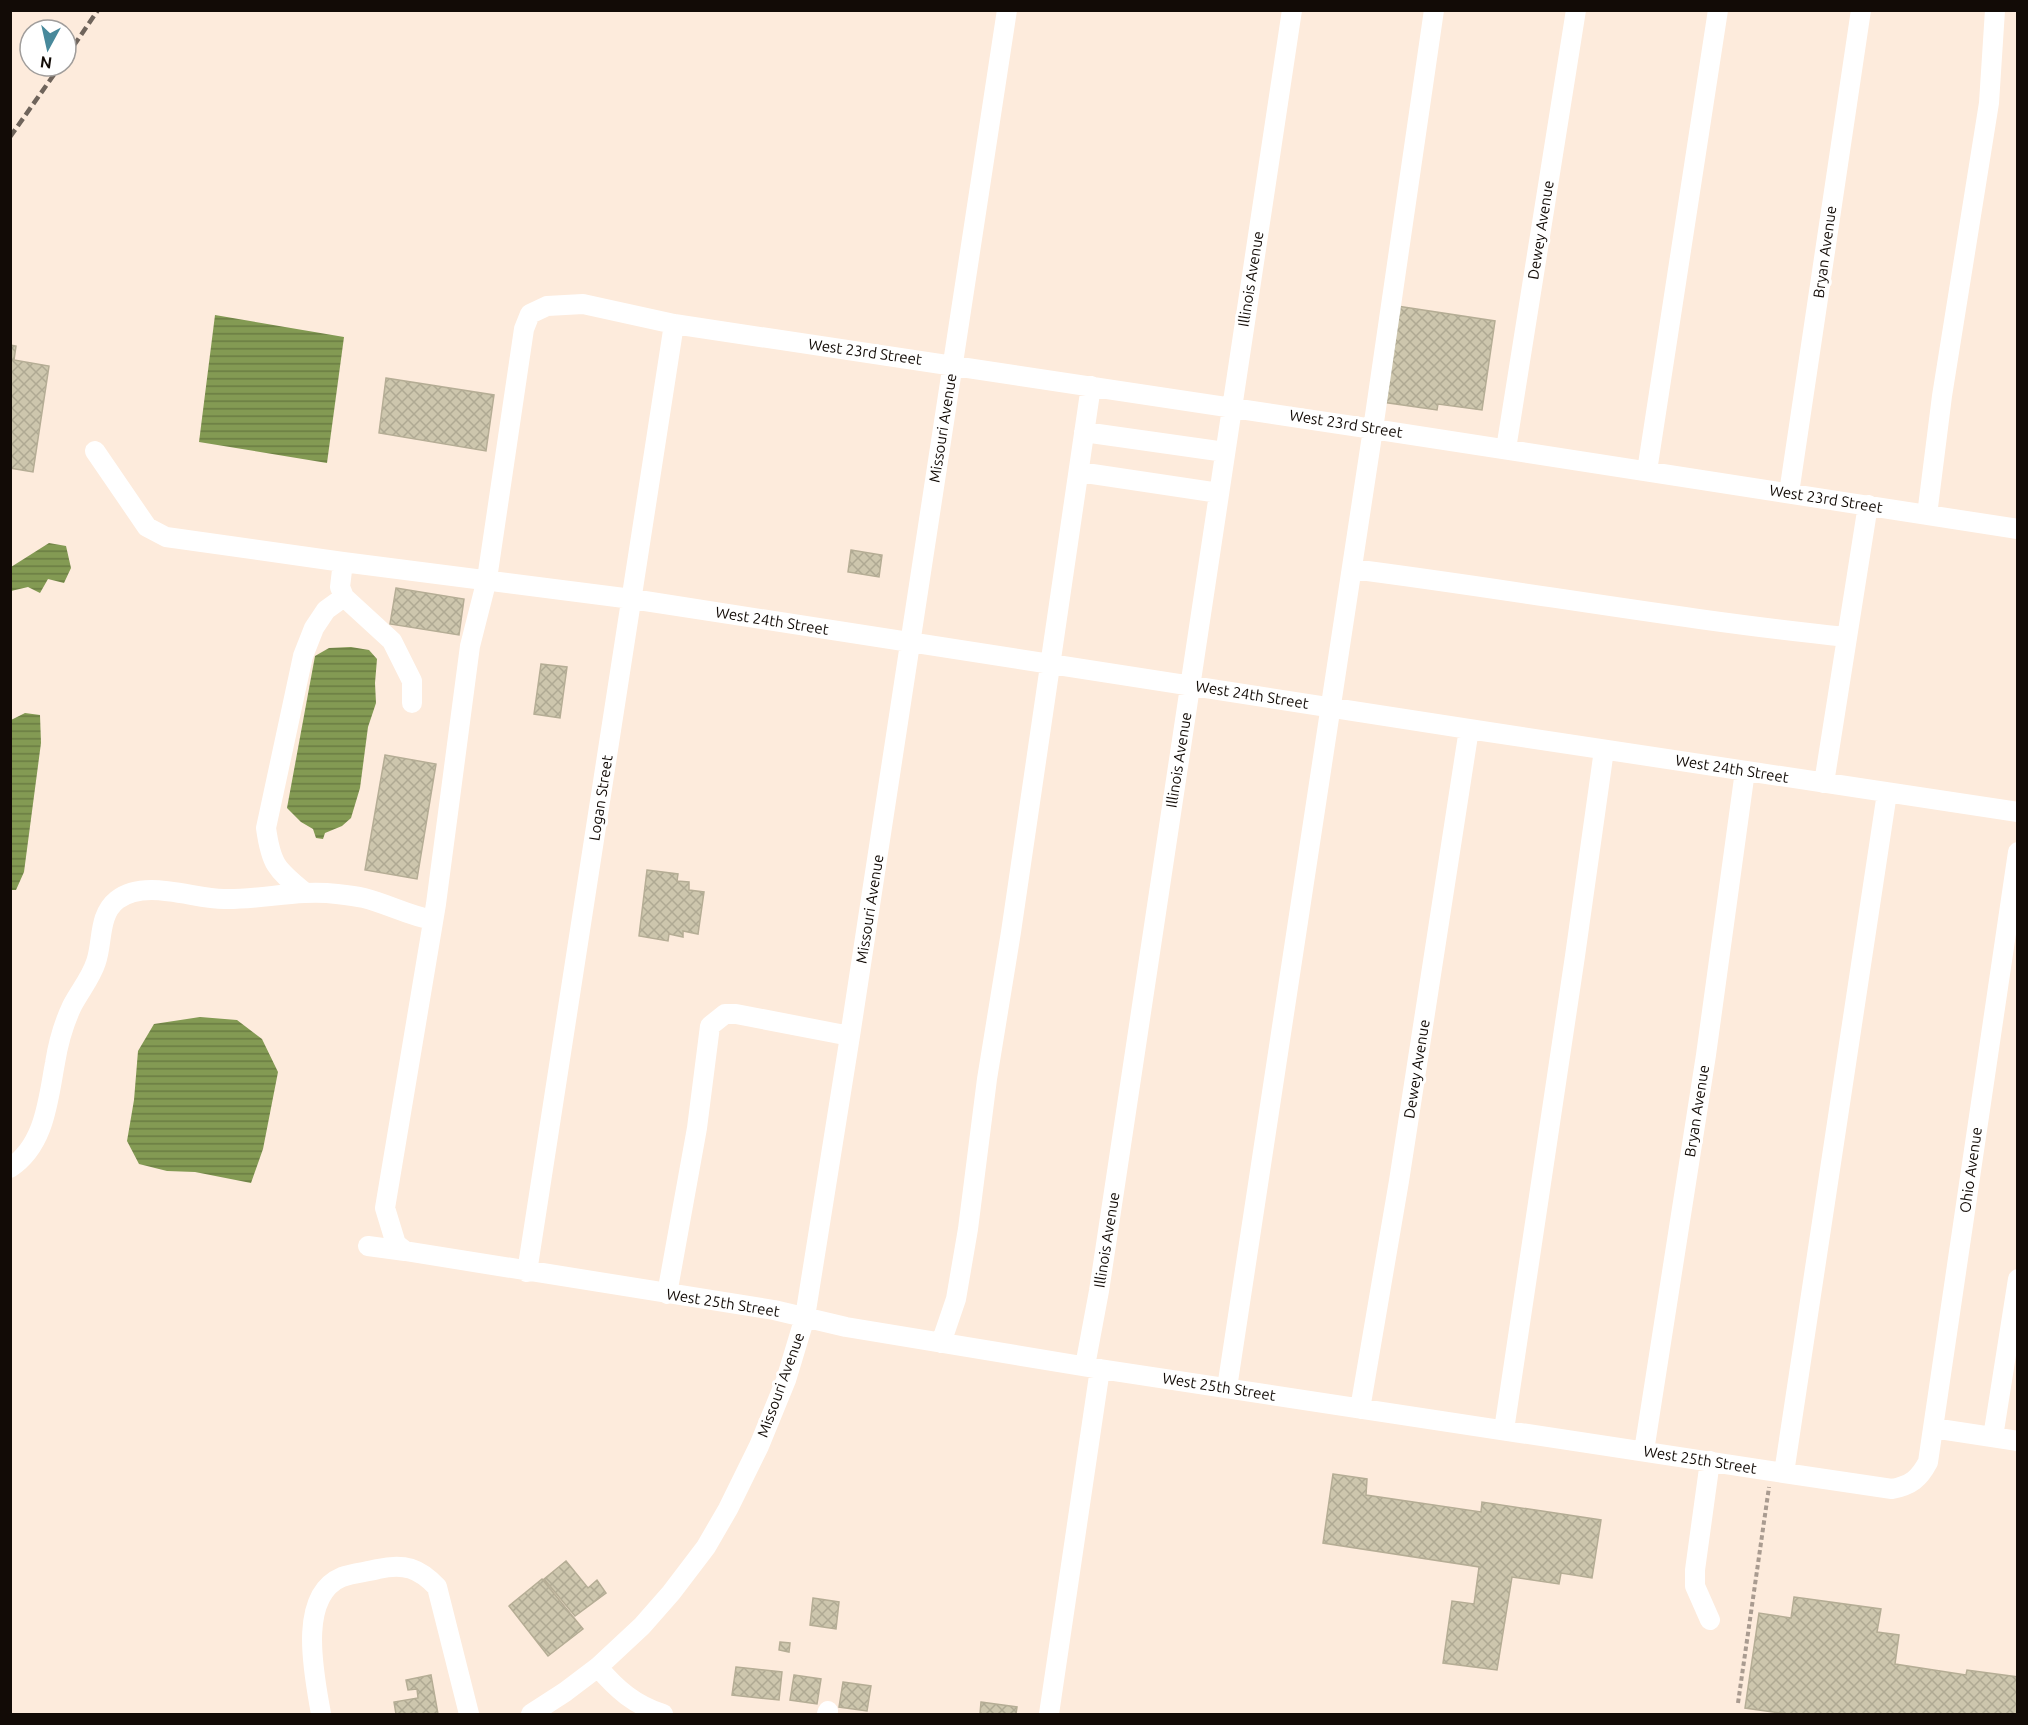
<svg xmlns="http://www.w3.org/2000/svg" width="2028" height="1725" font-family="Ubuntu,sans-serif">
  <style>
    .water { fill: url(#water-rules) }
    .building { fill: url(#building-cross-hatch); stroke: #b5ad95; stroke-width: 1.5 }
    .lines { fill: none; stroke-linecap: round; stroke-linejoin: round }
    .path { stroke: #a99b90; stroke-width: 4; stroke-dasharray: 4.5 3; stroke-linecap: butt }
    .minor { stroke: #fff; stroke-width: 20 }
    .rail { stroke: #6f645b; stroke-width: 4.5; stroke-dasharray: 9 4.5; stroke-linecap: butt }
    .labels { text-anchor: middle; stroke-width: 6; stroke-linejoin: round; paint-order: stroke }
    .street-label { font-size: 15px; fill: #120b06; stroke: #fff }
  </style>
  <defs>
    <pattern id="water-rules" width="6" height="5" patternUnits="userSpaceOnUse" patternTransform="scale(1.5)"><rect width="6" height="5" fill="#839a53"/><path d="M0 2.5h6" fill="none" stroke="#6a7c43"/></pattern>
    <pattern id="building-cross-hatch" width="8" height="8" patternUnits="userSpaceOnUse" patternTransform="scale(1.5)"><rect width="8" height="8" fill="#cdc6ad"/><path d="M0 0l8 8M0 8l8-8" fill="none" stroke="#afa993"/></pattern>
  </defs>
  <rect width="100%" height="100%" fill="#fdebdc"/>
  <path class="water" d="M215,315L344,337L327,463L199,442Z
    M49,543L66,546L71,568L64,583L48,579L40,593L28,587L11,591V567Z
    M351,647L369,650L377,659L375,683L376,703L368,727L360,788L351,818L342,826L325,833L323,839L316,838L313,829L301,822L287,808L315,656L329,648Z
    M25,713L40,715L41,743L24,872L16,890H10L11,720Z
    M200,1017L237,1020L262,1039L278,1072L263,1149L251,1183L195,1172L167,1171L139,1164L127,1141L134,1100L138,1051L154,1024Z"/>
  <path class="building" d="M1397,306L1495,321L1482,410L1438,404L1437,410L1382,402Z
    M10,345L16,346L14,360L49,366L33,472L10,468Z
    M386,378L494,395L486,451L379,433Z
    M851,550L882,555L879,577L848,572Z
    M396,588L464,599L459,635L390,624Z
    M541,664L567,667L560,718L534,714Z
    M385,755L436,764L417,879L365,870Z
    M647,870L678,874L677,881L689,882V890L704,892L698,934L683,931V937L669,934L668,941L639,936Z
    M1333,1474L1367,1479L1366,1495L1481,1512L1482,1502L1601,1520L1592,1578L1561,1573L1559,1584L1512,1577L1497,1670L1443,1663L1452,1601L1474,1604L1479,1567L1323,1543Z
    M566,1561L588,1588L597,1580L606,1593L575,1616L544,1579Z
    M542,1579L583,1629L548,1656L509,1606Z
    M1794,1597L1881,1609L1877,1632L1899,1635L1895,1664L1966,1675L1967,1670L2018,1677V1714H1788L1745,1708L1759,1613L1791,1618Z
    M813,1598L839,1602L836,1629L810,1625Z
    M780,1642L790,1643L789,1652L779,1650Z
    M736,1667L782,1672L779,1700L732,1695Z
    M431,1675L438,1714H396L394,1702L418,1698L417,1689L408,1690L406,1680Z
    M794,1675L821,1679L817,1704L790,1700Z
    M843,1682L871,1686L867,1711L839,1707Z
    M981,1702L1017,1707L1016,1714H980Z"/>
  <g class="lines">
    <path class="path" d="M1738,1703L1769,1487"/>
    <path class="minor" d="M1084,432L1225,452
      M1506,449L1576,10
      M95,451L147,527L166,537L343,562L632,599L1469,729L2018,812
      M1647,471L1718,10
      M1079,472L1219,493
      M1789,493L1861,10
      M1927,515L1942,396L1989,103L1995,10
      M2018,529L1373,429L674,324L583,304L547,306L530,314L524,329L487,579L470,646L436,904L385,1208L396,1244L405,1251L774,1310L846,1327L1100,1369L1784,1473L1892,1489C1911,1485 1919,1479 1928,1462L2018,852
      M343,562L340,587L344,597L392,641L412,681V703
      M1352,569C1517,590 1681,620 1847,637
      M1824,783L1868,505
      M303,891C276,869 271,864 266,828L303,656L314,628L326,610L344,597
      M10,1168C45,1145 48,1100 55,1063C58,1044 64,1023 72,1006C79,992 91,978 96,962C103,942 98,915 117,900C145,878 193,899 224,899C262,900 299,889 337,894C346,895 355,896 364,898C388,904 409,916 433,920
      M368,1246L405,1251
      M527,1272L674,324
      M667,1294L697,1128L710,1026L725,1014H736L850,1036
      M941,1343L956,1299L968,1229L987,1079L1011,932L1091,386
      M1085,1366L1099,1291L1292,10
      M1227,1388L1373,429L1434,10
      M1360,1409L1399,1181L1469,729
      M1933,1428L2018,1441
      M1504,1430L1575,956L1604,750
      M1993,1437L2018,1279
      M1644,1451L1706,1055L1745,771
      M1710,1461L1695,1570V1586L1710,1620
      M1784,1473L1887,793
      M598,1667C616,1689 635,1705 663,1714
      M321,1714C315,1678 296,1596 342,1577C353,1573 367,1572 378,1569C404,1563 419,1568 437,1587L469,1714
      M531,1714L565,1692L598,1667L642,1626L671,1593L706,1547L728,1509L759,1446L786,1380L805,1317L850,1036L1007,10
      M827,1714L828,1711
      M1049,1714L1100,1369"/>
    <path class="rail" d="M66,57L98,10
      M10,137L60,66"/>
  </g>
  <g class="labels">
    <g class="street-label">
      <text transform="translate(1541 230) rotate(-81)" y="5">Dewey Avenue</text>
      <text transform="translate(1825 252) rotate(-82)" y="5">Bryan Avenue</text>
      <text transform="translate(1251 279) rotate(-81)" y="5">Illinois Avenue</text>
      <text transform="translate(865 352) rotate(8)" y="5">West 23rd Street</text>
      <text transform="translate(1346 424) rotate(9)" y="5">West 23rd Street</text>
      <text transform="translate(943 428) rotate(-81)" y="5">Missouri Avenue</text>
      <text transform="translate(1826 499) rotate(9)" y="5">West 23rd Street</text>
      <text transform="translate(772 621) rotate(9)" y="5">West 24th Street</text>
      <text transform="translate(1252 695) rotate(9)" y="5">West 24th Street</text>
      <text transform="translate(1179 760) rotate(-81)" y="5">Illinois Avenue</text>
      <text transform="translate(1732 769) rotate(9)" y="5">West 24th Street</text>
      <text transform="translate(601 798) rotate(-81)" y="5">Logan Street</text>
      <text transform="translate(870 909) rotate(-81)" y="5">Missouri Avenue</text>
      <text transform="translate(1417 1069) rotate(-81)" y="5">Dewey Avenue</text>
      <text transform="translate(1697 1111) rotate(-81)" y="5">Bryan Avenue</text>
      <text transform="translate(1971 1170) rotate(-82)" y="5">Ohio Avenue</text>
      <text transform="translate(1107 1240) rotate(-81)" y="5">Illinois Avenue</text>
      <text transform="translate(723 1303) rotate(9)" y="5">West 25th Street</text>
      <text transform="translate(781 1385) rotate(-70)" y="5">Missouri Avenue</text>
      <text transform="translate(1219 1387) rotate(9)" y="5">West 25th Street</text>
      <text transform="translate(1700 1460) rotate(9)" y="5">West 25th Street</text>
    </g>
  </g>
  <rect width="2028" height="1725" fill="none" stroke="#120b06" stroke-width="24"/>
  <g transform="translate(48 48) rotate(188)"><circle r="28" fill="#ffffff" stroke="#a09d9b" stroke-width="1.5"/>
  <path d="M0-4.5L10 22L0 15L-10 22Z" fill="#48899b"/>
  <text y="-9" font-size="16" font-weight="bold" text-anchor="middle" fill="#120b06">N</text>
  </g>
</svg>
